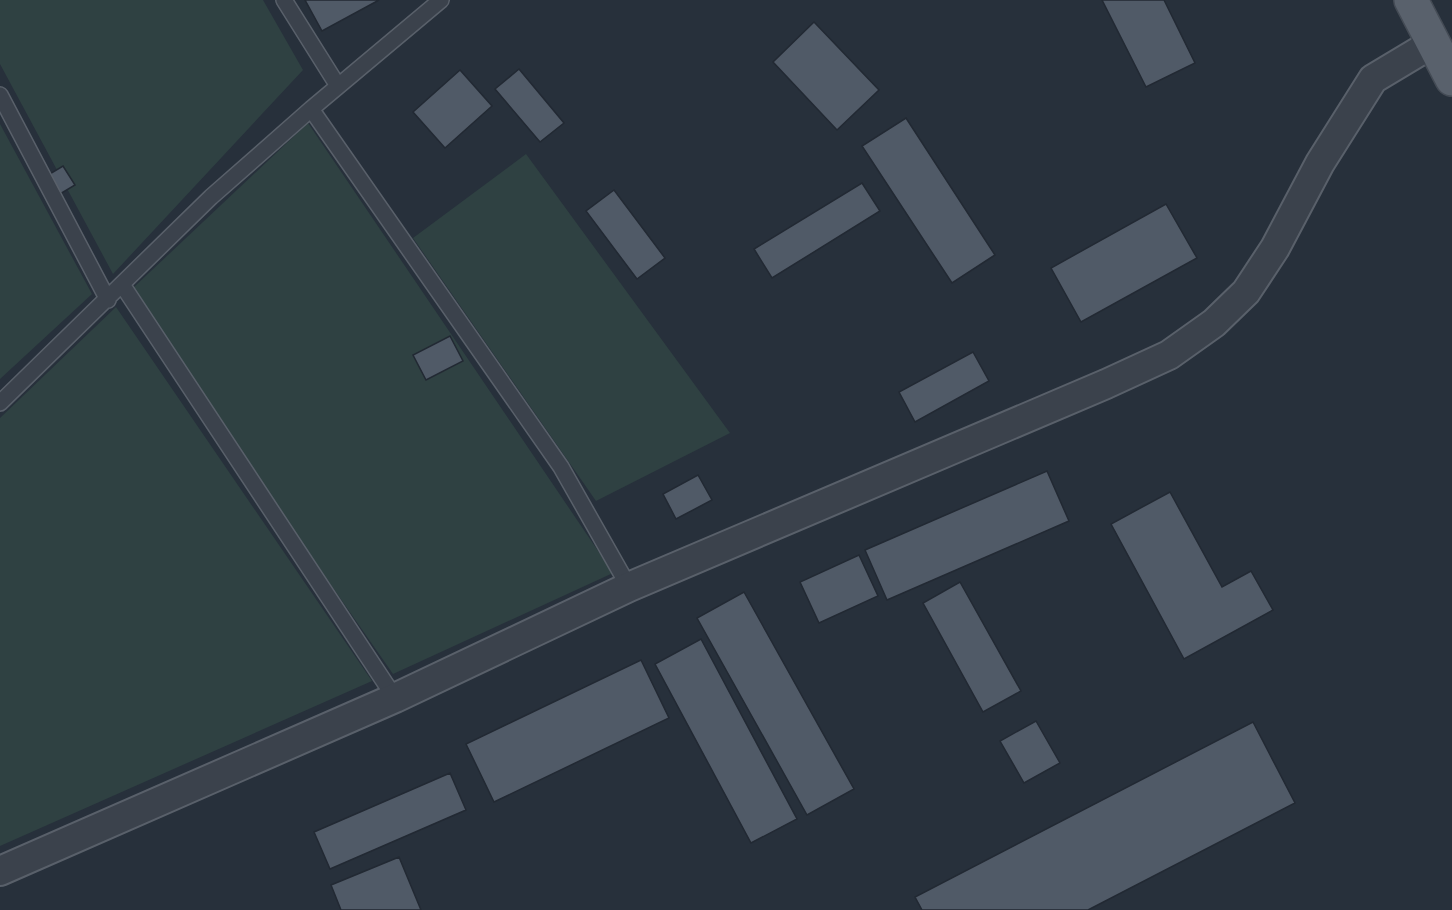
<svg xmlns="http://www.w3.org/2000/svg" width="1452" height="910" font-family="Arial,sans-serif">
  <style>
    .green { fill: #2f4142 }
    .building { fill: #505a67; stroke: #222933; stroke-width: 1.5 }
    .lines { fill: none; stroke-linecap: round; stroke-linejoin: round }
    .lane-casing { stroke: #59606a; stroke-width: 18 }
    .street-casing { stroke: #59606a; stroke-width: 32 }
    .primary-casing { stroke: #444b55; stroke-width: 36 }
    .lane { stroke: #3b424c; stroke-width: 15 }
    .street { stroke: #3b424c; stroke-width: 28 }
    .primary { stroke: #59616c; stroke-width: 33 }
  </style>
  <rect width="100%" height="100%" fill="#27303b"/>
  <path class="green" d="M0,0H263L303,70L113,274L0,64Z
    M308,123L613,573L393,674L294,532L133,288Z
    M0,124L92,294L0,379Z
    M526,154L730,433L596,501L413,238Z
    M116,307L372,681L0,846V418Z"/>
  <path class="building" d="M305,0H379L322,31Z
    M1102,0H1164L1195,63L1146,87Z
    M814,22L879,90L837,130L773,62Z
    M519,69L564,123L540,142L495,89Z
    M460,70L492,106L445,148L413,112Z
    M906,118L995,255L952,283L862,146Z
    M63,166L75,185L60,194L48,175Z
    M862,183L880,211L772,278L754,249Z
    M614,190L665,258L637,279L586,211Z
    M1166,204L1197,258L1081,322L1051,268Z
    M450,336L463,361L426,380L413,355Z
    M973,352L989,381L915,422L899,392Z
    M1047,471L1069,521L887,600L865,550Z
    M698,475L712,500L676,519L663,494Z
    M1170,492L1222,587L1251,571L1273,610L1184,659L1111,524Z
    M859,555L878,596L819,623L800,582Z
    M960,582L1021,691L983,712L923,603Z
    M744,592L854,789L807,815L697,618Z
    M701,639L797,819L751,843L655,664Z
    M641,660L669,718L494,802L466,744Z
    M1036,721L1060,763L1024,783L1000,741Z
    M1253,722L1295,803L1088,910H922L915,897Z
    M450,773L466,810L330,869L314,832Z
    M399,857L421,910H341L331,885Z"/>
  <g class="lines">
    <defs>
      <path id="lane" d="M284,0L338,86
        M0,95L108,300
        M311,109L561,467L629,587
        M123,286L395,698
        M0,403L211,197L311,109L441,0"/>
      <path id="street" d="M0,871L395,698L629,587L1106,384L1169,355L1214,323L1246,292L1275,248L1320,163L1373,79L1433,43"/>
      <path id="primary" d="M1411,0L1452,79"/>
    </defs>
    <use href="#lane" class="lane-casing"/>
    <use href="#street" class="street-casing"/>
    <use href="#primary" class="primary-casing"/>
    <use href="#lane" class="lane"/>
    <use href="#street" class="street"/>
    <use href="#primary" class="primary"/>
  </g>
</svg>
